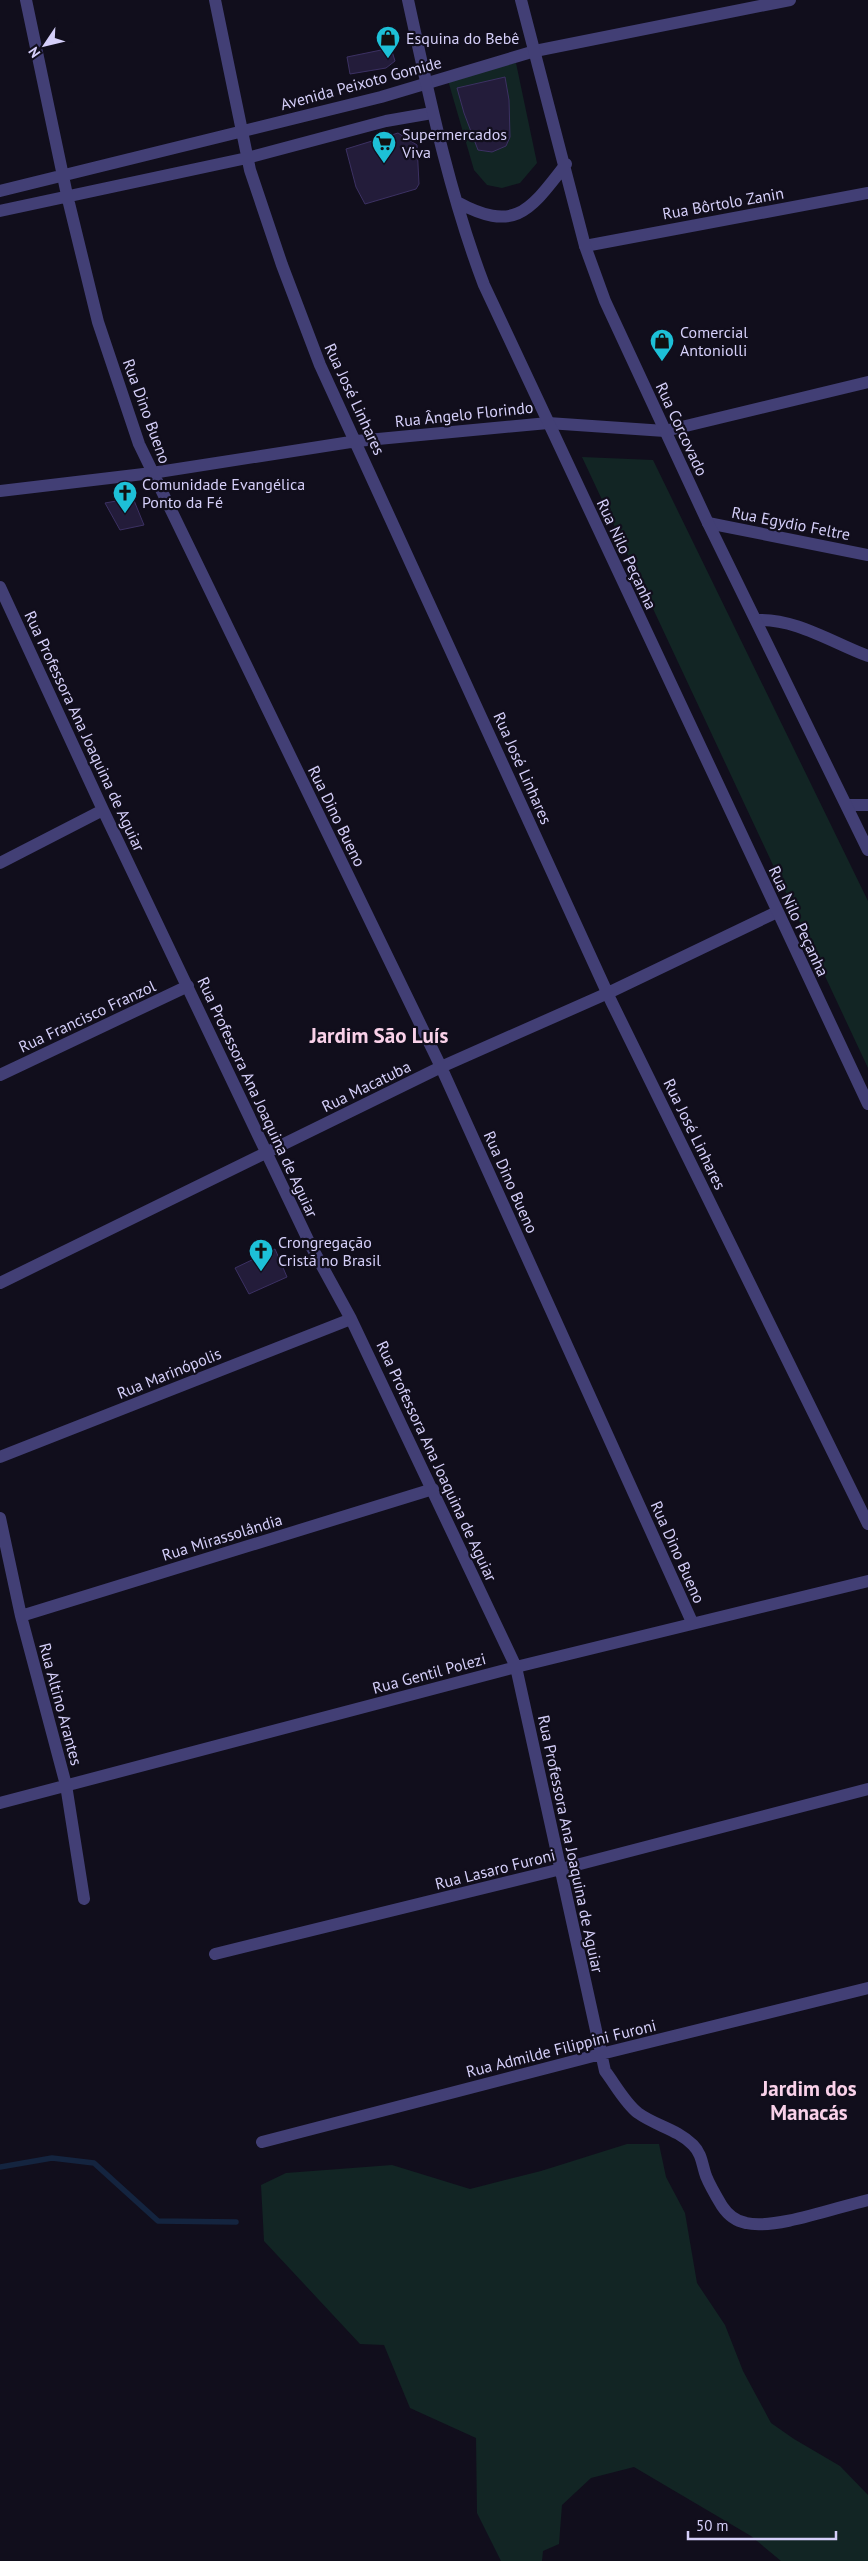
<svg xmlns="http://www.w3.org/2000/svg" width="868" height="2561" font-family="'PT Sans',sans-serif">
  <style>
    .green { fill: #122524 }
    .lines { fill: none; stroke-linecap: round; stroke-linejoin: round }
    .stream { stroke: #14243f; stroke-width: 5.5 }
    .building { fill: #231c3a; stroke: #3c3163 }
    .minor { stroke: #423f75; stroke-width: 12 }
    .tertiary { stroke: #423f75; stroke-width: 12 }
    .labels { text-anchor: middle; stroke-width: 4.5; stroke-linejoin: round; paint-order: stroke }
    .poi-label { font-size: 16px; fill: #d5cff9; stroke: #110e1c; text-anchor: start }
    .street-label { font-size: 16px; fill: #d5cff9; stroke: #110e1c }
    .district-label { font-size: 21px; font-weight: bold; fill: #f9d1e9; stroke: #110e1c }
  </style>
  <rect width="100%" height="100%" fill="#110e1c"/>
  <path class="green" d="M516,63L537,163L520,183L502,188L487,185L474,170L447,77Z
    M582,457L653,460L868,901V1068Z
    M627,2144H659L666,2177L685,2213L697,2283L725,2325L743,2371L771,2423L794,2439L840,2466L868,2495V2561H781L751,2536L634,2467L591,2478L562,2505L559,2544L543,2551L542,2561H501L477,2513L476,2438L410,2408L384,2345L360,2344L264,2241L261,2185L286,2173L392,2165L470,2189L541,2171Z"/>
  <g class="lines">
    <path class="stream" d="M0,2167L52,2158L94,2163L158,2221L236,2222"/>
  </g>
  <path class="building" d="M391,48L395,61L386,68L350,74L347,57Z
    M505,77L509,100L510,137L506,146L492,152L478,150L464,113L457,88Z
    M398,133L417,145L419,184L416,189L365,204L356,187L346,149Z
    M133,498L144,525L120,530L105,503Z
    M275,1249L287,1277L249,1294L235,1268Z"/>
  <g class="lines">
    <path class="minor" d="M26,0L67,195L98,322L139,444L441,1067L692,1622
      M215,0L250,170L282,265L320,365L611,1001L868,1524
      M0,191L381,97L535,51L790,0
      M0,211L247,158L386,121L432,113
      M585,246L868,193
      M0,491L152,473L357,441L548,423L665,431L868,382
      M708,523L868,555
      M0,587L103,810L310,1244L351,1319L516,1667L605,2071C615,2084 625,2103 638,2113C656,2126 677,2129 693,2145C702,2154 702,2165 706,2176C710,2186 716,2196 722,2206C728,2215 735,2221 746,2223C775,2230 837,2207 868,2200
      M757,620C795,618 833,643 868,656
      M847,805H868
      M0,863L103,810
      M0,1075L188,986
      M0,1283L441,1067L608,993L777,912
      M0,1457L351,1319
      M0,1518L21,1616L66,1785L84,1899
      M21,1616L433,1489
      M0,1803L516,1667L868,1581
      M215,1954L561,1869L868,1789
      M262,2142L601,2054L868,1988"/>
    <path class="tertiary" d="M408,0C429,96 449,193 484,285L868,1104
      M521,0L585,246L605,301L708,523L868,850
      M457,202C516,234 530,210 566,164"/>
  </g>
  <defs>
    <symbol id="shop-pin" viewBox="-11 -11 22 30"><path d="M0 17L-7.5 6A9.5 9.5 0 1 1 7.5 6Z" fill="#1dc0d7" stroke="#110e1c"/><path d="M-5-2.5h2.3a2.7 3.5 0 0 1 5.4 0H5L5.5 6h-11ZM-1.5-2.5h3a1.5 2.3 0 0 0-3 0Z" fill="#111"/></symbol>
    <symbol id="supermarket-pin" viewBox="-11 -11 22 30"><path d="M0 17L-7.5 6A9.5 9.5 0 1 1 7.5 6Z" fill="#1dc0d7" stroke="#110e1c"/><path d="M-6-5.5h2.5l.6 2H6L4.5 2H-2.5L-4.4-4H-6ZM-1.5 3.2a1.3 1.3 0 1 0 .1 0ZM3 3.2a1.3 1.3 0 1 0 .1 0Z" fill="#111"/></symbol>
    <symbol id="church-pin" viewBox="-11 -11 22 30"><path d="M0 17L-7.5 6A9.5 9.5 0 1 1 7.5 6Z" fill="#1dc0d7" stroke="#110e1c"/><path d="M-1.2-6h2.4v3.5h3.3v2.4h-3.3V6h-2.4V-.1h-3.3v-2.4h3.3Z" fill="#111"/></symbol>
  </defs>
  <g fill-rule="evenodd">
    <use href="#shop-pin" x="374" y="24" width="28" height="38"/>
    <use href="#supermarket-pin" x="370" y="129" width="28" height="38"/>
    <use href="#shop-pin" x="648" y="327" width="28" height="38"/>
    <use href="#church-pin" x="111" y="479" width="28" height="38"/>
    <use href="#church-pin" x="247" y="1237" width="28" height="38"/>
  </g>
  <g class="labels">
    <g class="poi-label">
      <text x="406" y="44">Esquina do Bebê</text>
      <text x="402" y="140">Supermercados<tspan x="402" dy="18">Viva</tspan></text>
      <text x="680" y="338">Comercial<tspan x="680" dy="18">Antoniolli</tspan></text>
      <text x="142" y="490">Comunidade Evangélica<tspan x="142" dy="18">Ponto da Fé</tspan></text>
      <text x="278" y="1248">Crongregação<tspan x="278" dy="18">Cristã no Brasil</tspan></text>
    </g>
    <g class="street-label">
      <text transform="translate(361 83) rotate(-15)" y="6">Avenida Peixoto Gomide</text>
      <text transform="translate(723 203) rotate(-10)" y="6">Rua Bôrtolo Zanin</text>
      <text transform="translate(355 399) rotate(65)" y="6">Rua José Linhares</text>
      <text transform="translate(147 411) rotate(70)" y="6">Rua Dino Bueno</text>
      <text transform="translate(464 414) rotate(-6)" y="6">Rua Ângelo Florindo</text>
      <text transform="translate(682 429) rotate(65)" y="6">Rua Corcovado</text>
      <text transform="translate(791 523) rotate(11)" y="6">Rua Egydio Feltre</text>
      <text transform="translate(627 554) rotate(65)" y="6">Rua Nilo Peçanha</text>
      <text transform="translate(85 731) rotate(65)" y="6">Rua Professora Ana Joaquina de Aguiar</text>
      <text transform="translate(523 768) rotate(66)" y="6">Rua José Linhares</text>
      <text transform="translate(337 816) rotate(64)" y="6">Rua Dino Bueno</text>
      <text transform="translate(799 921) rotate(65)" y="6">Rua Nilo Peçanha</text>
      <text transform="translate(87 1016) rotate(-25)" y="6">Rua Francisco Franzol</text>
      <text transform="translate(366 1086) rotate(-26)" y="6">Rua Macatuba</text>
      <text transform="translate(258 1097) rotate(65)" y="6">Rua Professora Ana Joaquina de Aguiar</text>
      <text transform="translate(695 1134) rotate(64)" y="6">Rua José Linhares</text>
      <text transform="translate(511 1182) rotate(66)" y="6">Rua Dino Bueno</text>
      <text transform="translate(169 1373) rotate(-22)" y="6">Rua Marinópolis</text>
      <text transform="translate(437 1461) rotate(65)" y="6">Rua Professora Ana Joaquina de Aguiar</text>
      <text transform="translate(222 1537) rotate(-17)" y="6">Rua Mirassolândia</text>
      <text transform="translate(678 1552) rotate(66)" y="6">Rua Dino Bueno</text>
      <text transform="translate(429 1673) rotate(-15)" y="6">Rua Gentil Polezi</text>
      <text transform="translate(61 1704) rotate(75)" y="6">Rua Altino Arantes</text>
      <text transform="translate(571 1844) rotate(78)" y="6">Rua Professora Ana Joaquina de Aguiar</text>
      <text transform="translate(495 1869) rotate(-14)" y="6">Rua Lasaro Furoni</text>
      <text transform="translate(561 2048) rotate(-14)" y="6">Rua Admilde Filippini Furoni</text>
    </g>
    <g class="district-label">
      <text x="379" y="1043">Jardim São Luís</text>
      <text x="809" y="2096">Jardim dos<tspan x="809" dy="24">Manacás</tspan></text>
    </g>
  </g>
  <g transform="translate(45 45) rotate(235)" stroke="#110e1c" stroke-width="4" paint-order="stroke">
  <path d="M0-4L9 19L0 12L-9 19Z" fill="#d5cff9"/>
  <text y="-8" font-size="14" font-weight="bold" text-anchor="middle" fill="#d5cff9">N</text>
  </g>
  <path d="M688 2531v8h148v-8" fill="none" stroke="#d5cff9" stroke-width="2.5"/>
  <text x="696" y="2531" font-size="15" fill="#d5cff9" stroke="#110e1c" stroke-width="4" paint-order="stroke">50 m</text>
</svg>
